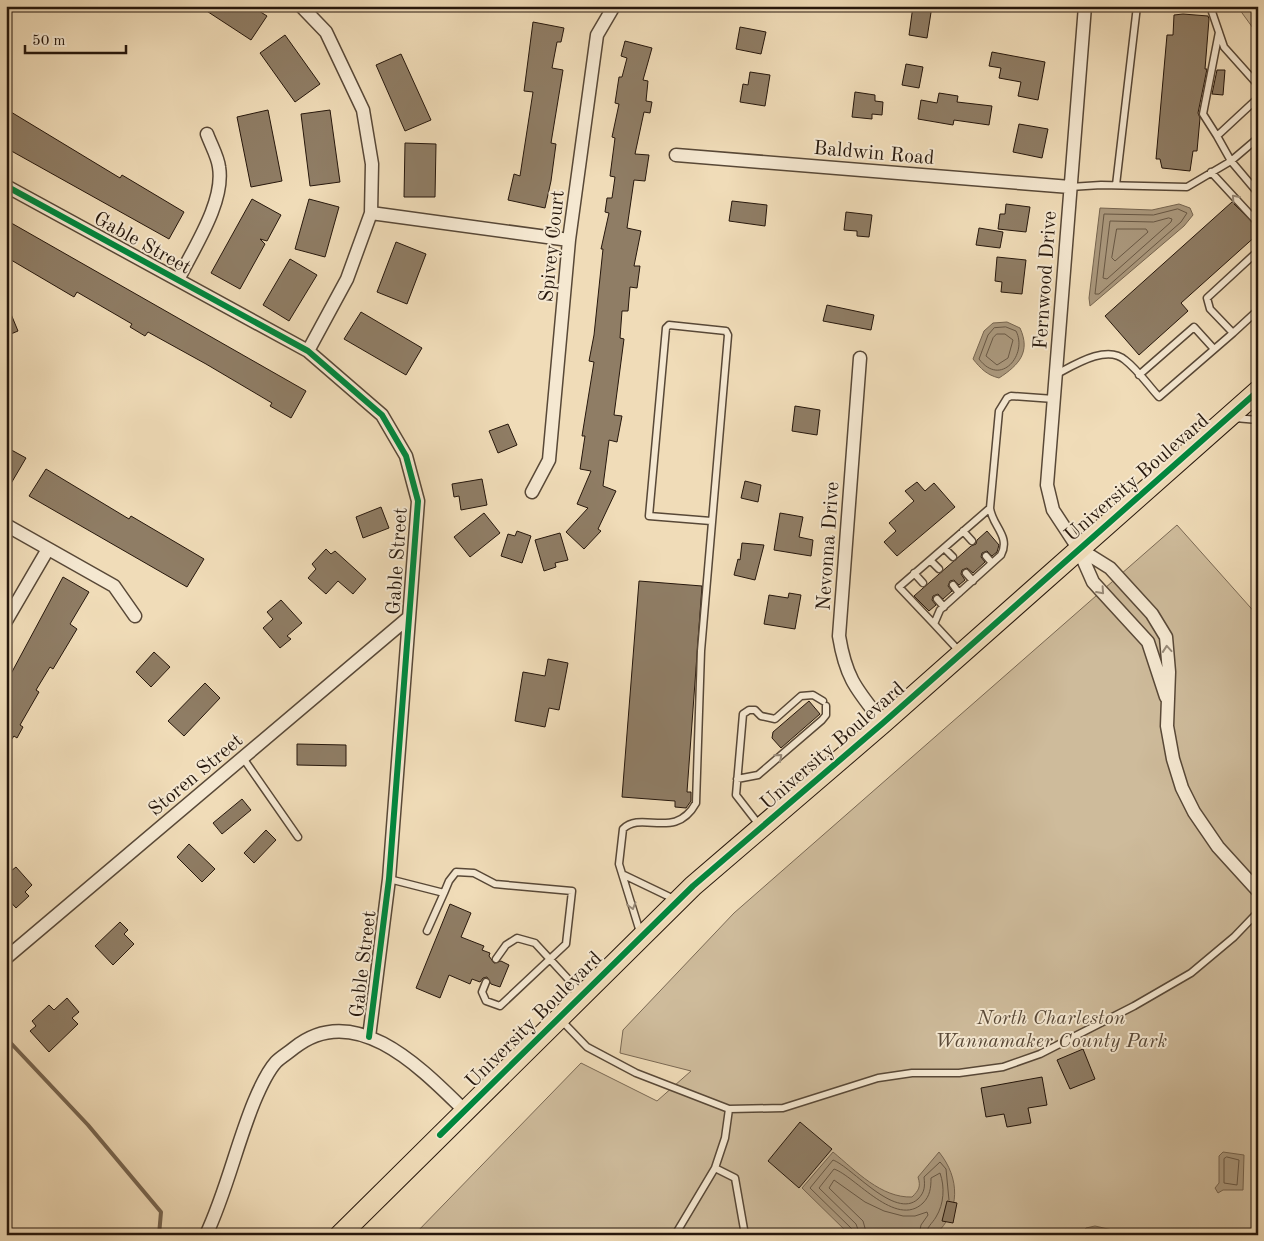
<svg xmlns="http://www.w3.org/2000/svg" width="1264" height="1241" font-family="'Old Standard TT',serif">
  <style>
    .green { fill: #cebb9b; stroke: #7a6954 }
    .water { fill: #ab997e; stroke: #766550 }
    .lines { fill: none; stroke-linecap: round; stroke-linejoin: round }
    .shore { stroke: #685845; stroke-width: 1 }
    .stream { stroke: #766550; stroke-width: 4 }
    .building { fill: #8f7d65; stroke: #26170c }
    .lane-casing { stroke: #584837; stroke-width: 9 }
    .street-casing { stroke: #584837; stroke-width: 15 }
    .primary-casing { stroke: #26170c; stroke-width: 22 }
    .lane { stroke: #f5e8d1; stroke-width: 6 }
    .street { stroke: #f5e8d1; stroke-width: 12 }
    .primary { stroke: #f0dcb8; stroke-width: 20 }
    .cycleway-casing { stroke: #f5e8d1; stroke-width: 9 }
    .cycleway { stroke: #00873e; stroke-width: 6 }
    .oneway { stroke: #988a78 }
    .labels { text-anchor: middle; stroke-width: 4; stroke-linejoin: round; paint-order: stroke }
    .street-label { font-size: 20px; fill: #26170c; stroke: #f5e8d1 }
    .park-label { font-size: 20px; font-style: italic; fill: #584837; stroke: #f5e8d1 }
  </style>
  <rect width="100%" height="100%" fill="#f0dcb8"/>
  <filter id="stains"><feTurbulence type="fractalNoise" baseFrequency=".004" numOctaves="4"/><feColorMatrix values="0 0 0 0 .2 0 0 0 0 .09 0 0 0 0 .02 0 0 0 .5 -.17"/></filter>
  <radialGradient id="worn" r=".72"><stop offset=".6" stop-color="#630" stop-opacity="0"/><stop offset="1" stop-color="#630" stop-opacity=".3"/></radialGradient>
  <path class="green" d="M1237,6H1258V35Z
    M1177,525L1258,616V1235H414L581,1063L657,1101L691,1071L620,1053L623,1030L734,913Z"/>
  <path class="water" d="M1179,204L1190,208L1193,215L1184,226L1090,306L1089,298L1100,208L1152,210Z
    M1007,322L1020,328C1031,352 1019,365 999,378C987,375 981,369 973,359L984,331L993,323Z
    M833,1152C856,1171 881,1198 912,1197C919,1190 921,1187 918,1177L939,1152C960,1178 961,1211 935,1235H850L802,1188Z
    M1223,1152L1244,1155L1243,1190H1223L1218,1193L1215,1188L1219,1183V1156Z
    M1095,1226L1134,1235H1081L1086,1228Z"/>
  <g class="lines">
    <path class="shore" d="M1178,209L1187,213L1181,222L1099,294H1095L1104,214L1153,215Z
      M1169,218L1172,219L1171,222L1107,279L1103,278L1110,221L1153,222Z
      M1117,229H1146L1148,232L1115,261L1112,258Z
      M1006,327L1016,331C1028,354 1001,388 979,359L988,335L994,328Z
      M997,334H1005L1013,340L1008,358L997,365L986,356L993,338Z
      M1227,1157L1239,1160L1237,1185L1224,1183V1159Z
      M854,1235L852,1229L810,1188L833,1160C852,1167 895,1220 918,1199C925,1192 925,1186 924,1177L940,1162L946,1169L949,1200
      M860,1235L856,1224L819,1188L834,1169C855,1176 896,1229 923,1203C930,1196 931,1188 931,1178L940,1173C945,1187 944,1204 936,1217C932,1224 927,1226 926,1235
      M867,1235L863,1221L829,1188L834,1180L865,1202L884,1211L903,1216H915L927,1212L928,1215L921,1225L919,1235"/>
    <path class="stream" d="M6,1038L88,1125L161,1212L159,1235"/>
  </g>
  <path class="building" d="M199,6H251L267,16L251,40Z
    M913,6H932L927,38L909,35Z
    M1183,14L1208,16L1209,19L1205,69H1207L1198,113L1200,118L1197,151H1193L1190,171L1162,168L1160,159H1156L1167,35H1173L1174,15Z
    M533,22L564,28L561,42H557L552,68L563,70L551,143L556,144L551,181L545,208L508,200L514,174L520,176L533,92L524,91Z
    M740,27L766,32L761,54L736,49Z
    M285,35L320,84L295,102L260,53Z
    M625,41L652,48L643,80L648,81L646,101L652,102L650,113L644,112L635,154L649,155L645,181L634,180L627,228L641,231L634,266H640L637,288L630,287L628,311H622L620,338L624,339L614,415L622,416L617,442L609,440L603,486L616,491L598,529L601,531L584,549L566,532L588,508L577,504L591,471L580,469L585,436H582L594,362L589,361L594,335L603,249H601L609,213L605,212L607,198H612L615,177L610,176L615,138L612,137L619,104L615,103L619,77H622L627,58L621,56Z
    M992,52L1045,62L1038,100L1018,96L1021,82L999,78L1001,68L989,66Z
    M401,54L431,120L405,131L376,65Z
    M906,64L923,67L919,88L902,85Z
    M1217,70H1225L1223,95L1212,94Z
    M750,72L770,75L765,106L740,102L743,84L748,85Z
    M855,92L875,95V101L883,102L882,115L872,114V119L852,117Z
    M939,93L958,96L957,102L992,106L989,125L954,120L953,125L918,119L921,100L937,103Z
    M6,109L120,178L122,175L184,212L169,239L6,148Z
    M268,110L282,181L251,187L237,117Z
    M330,110L340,182L310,186L301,114Z
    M1019,124L1048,129L1042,158L1013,152Z
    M405,143L436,144L435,197H404Z
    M252,199L281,215L267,241L260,239L265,244L240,289L211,273Z
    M309,199L339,207L325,257L295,249Z
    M732,201L767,205L765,226L729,221Z
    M1232,202L1258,228V234L1181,303L1188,311L1139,355L1105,316Z
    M1006,204L1030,207L1026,232L998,229L1000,214H1005Z
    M846,212L872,215L869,237L857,236V231L844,230Z
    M6,220L306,391L291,418L270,406L272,403L206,364L148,332L145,336L130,327L132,324L77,292L74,297L6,257Z
    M979,228L1003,232L1000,248L976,245Z
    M396,242L426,254L407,304L377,292Z
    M997,257L1026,260L1022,294L1001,292L1002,282L995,281Z
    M290,259L317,275L289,321L263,305Z
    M6,302L18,331L6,336Z
    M827,305L874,315L871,330L823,321Z
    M361,312L422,348L406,375L344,339Z
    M795,406L820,410L817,435L792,431Z
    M508,424L517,445L498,453L489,431Z
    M6,447L26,458L6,492Z
    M46,469L129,519L131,516L204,559L187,587L29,496Z
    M482,479L487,505L461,510L459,496L454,497L452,484Z
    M745,481L761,485L758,502L741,498Z
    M917,482L925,491L934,483L955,507L897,556L884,542L896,531L889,523L914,501L905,491Z
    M381,507L389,528L363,538L356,517Z
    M484,513L500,533L470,557L454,537Z
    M780,513L803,517L799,537L813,540L811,556L774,550Z
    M517,531L531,536L522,563L501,556L508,534L515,536Z
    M987,531L999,545L997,552L992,556L987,551L982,553L981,557L985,562L973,573L967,568L962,570L961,574L965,580L959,585L954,580L950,581L948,586L952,591L943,599L938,594L933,596L932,600L936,605L929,611L914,596L971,546L976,544L977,540Z
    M560,533L568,560L555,563L556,567L544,571L535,540Z
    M742,543L764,545L755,580L734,575L738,559L740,560Z
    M326,549L331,554L335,551L366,579L353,594L338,581L326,594L308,578L316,569L312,564Z
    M63,577L89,592L70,624L77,629L53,669L50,667L36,690L39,692L20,725L23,727L17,738L14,736L6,747V683Z
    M639,581L702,586L687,792H691V801L686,808L675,807V801L622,797Z
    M789,593L801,595L795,629L764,624L769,595L788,598Z
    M281,600L302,623L287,636L291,639L280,648L263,628L273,619L267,612Z
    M154,652L170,667L151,687L136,672Z
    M548,659L568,663L559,710L549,708L545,727L515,721L523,672L545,676Z
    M205,683L220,698L184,736L168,721Z
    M809,701L820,714L781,748L772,738L773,732Z
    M297,744L346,745V766L297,765Z
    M242,799L251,810L222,834L213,823Z
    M266,830L276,840L254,863L244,853Z
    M189,844L215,869L202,882L177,857Z
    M16,867L32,885L25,892L29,896L16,908L7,898L12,894L6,887V875Z
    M450,904L471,913L461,937L484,946L482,950L490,953L489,956L494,963L501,961L509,965L500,987L491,984L487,977L483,978L480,982L472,979L470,984L449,975L440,998L416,988Z
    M120,922L128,930L124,934L134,944L113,965L95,946Z
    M67,998L79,1012L72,1018L78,1024L49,1052L30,1031L36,1026L32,1021L49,1005L54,1010Z
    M1083,1049L1095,1079L1070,1089L1057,1060Z
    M1042,1077L1047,1105L1028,1108L1031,1123L1007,1127L1004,1114L986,1117L981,1088Z
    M800,1122L832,1149L799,1188L768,1161Z
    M947,1201L957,1203L953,1223L942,1221Z"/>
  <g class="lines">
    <defs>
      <path id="lane" d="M1210,6L1224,47L1258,85
        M1219,32L1203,114L1217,136L1258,98
        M1217,136L1231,161L1258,138
        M1211,172L1258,223
        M1116,185L1137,6
        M1070,187L1101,185L1187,187L1231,161L1258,193
        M1258,251L1207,298L1210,309L1233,333L1258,310
        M1057,374C1074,365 1107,344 1125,360C1138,370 1148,385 1159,397L1233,333
        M1139,375L1194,327L1214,349
        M1235,418L1258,420
        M963,531L972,541
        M944,548L953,557
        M986,556L992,563
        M930,560L939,569
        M914,573L923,583
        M966,573L973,581
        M953,585L959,593
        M937,599L944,607
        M934,624L899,587L990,508
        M960,652L934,624L940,610L1001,555C1011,536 992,526 990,508L999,411L1007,398L1011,396L1054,399
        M243,758L298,837
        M737,779L758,775L822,720L826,715V706
        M760,826L736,795L743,714L749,710H755L761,716L775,719L801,696L813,695L823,701
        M624,875L674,899
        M389,879L444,893L449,881L456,872L474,873L495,884L572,891L566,944L500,1006L486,1001L482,992L486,982
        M427,931L444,893
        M640,932L619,864L623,829C642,810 675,841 696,803L701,651L728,335L726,331L669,325L666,328L649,516L711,521
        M496,959L506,945L517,938L535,943L581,993
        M561,1020L587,1047L636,1073L729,1109L783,1108L878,1078L912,1073H959L1003,1067L1040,1054L1134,1006L1191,973L1234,937L1258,912
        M715,1168L735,1178L745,1235
        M675,1235L715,1168L725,1138L729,1109"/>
      <path id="street" d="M301,6L326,32L363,110L372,164L371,213L347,279L308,351
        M1085,6L1047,485L1053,510L1078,548L1093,582L1148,642L1166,697
        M676,155L1070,187
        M6,186L308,351L382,415L406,456L418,501L389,879L369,1037
        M371,213L569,240
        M178,280C193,249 225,202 219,167C218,157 211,145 207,134
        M860,358L839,636C846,679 857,690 883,723
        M532,492L549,460L569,240L597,35L614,6
        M6,525L114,586L135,616
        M1078,548L1110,568L1152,614L1166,637L1169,672L1167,726L1173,759L1182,788L1194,812L1218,847L1258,891
        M6,621L48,549
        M6,958L408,618
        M206,1235C226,1193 236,1146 254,1102C259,1090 267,1072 276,1062C281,1057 288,1053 294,1048C355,999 422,1069 464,1110"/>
      <path id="primary" d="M340,1235L693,886L883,723L1258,391"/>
    </defs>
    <use href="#lane" class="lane-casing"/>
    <use href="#street" class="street-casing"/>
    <use href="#primary" class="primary-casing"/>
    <use href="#lane" class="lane"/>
    <use href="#street" class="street"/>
    <use href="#primary" class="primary"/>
    <defs>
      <path id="cycleway" d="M6,186L308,351L382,415L406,456L418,501L389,879L369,1037
        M440,1135L693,886L883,723L1258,391"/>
    </defs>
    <use href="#cycleway" class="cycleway-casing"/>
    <use href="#cycleway" class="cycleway"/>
  </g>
  <defs><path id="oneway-chevron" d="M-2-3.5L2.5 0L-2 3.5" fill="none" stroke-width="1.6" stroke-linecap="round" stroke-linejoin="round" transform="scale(1.25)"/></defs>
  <g class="oneway">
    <use href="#oneway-chevron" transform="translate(1235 198) rotate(-132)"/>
    <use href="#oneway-chevron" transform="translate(1101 591) rotate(48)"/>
    <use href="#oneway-chevron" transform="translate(1167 649) rotate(-95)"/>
    <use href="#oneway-chevron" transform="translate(779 757) rotate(-41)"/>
    <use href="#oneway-chevron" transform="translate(632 906) rotate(74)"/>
  </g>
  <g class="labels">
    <g class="street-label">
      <text transform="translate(874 152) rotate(5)" y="7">Baldwin Road</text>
      <text transform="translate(143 242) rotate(29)" y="7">Gable Street</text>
      <text transform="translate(551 246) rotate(-84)" y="7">Spivey Court</text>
      <text transform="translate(1044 280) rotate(-86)" y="7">Fernwood Drive</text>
      <text transform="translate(1136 477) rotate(-41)" y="7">University Boulevard</text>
      <text transform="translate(827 546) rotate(-86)" y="7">Nevonna Drive</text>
      <text transform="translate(396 561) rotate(-86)" y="7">Gable Street</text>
      <text transform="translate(832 745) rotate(-41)" y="7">University Boulevard</text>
      <text transform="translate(195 774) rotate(-40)" y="7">Storen Street</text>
      <text transform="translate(362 964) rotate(-83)" y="7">Gable Street</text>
      <text transform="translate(533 1019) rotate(-45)" y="7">University Boulevard</text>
    </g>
    <g class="park-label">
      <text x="1051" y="1024">North Charleston<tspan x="1051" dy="23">Wannamaker County Park</tspan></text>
    </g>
  </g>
  <rect width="1264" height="1241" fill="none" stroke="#f0dcb8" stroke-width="25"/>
  <rect x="8" y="8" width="1249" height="1226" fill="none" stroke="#26170c" stroke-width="2.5"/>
  <rect x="12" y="12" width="1239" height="1216" fill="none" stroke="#26170c"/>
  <path d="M25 45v8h101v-8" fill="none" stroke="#26170c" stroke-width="2.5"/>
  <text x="32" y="45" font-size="15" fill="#26170c" stroke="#f5e8d1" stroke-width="4" paint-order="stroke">50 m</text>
  <rect width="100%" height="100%" filter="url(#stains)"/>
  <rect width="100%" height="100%" fill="url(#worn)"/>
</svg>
